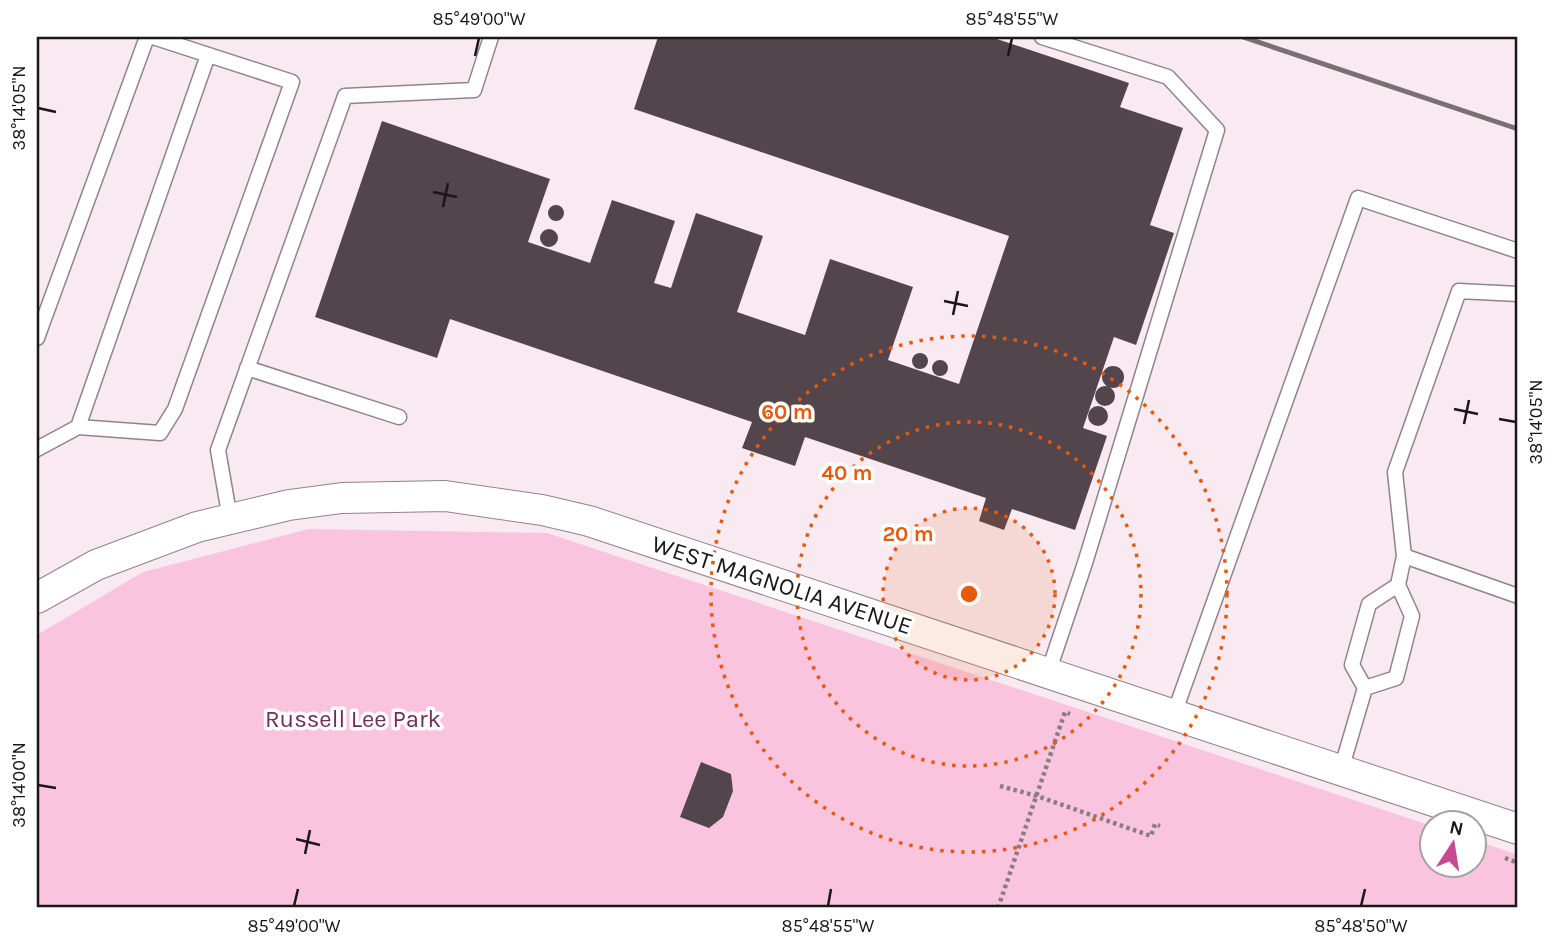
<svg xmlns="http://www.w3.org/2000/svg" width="1555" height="945" font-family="Karla,sans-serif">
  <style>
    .green { fill: #fbc4de }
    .building { fill: #52464c }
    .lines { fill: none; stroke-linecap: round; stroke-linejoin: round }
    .lane-casing { stroke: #908389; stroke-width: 17 }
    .street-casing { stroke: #908389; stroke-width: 32 }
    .path { stroke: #877d82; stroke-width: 4.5; stroke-dasharray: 3.5 3.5; stroke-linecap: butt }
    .lane { stroke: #fff; stroke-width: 14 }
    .street { stroke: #fff; stroke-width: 30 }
    .rail { stroke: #797074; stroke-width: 5 }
    .ticks { fill: none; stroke: #1b1619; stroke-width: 2.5 }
    .ring { fill: none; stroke: #e8590c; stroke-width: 3.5; stroke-dasharray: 3.5 7 }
    .labels { text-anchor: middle; stroke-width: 7; stroke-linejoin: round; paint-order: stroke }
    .street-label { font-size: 24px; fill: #1b1619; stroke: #fff }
    .park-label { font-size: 24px; fill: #732d54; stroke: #fff }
    .centre { fill: #e8590c; stroke: #fff; stroke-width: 3.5 }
    .ring-label { font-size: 21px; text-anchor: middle; font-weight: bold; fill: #e8590c; stroke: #fff; stroke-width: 7; stroke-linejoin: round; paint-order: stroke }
    .neatline { fill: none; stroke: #1b1619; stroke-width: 2.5 }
    .ticks-label { font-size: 18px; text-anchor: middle; fill: #1b1619 }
  </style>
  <rect width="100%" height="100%" fill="#f8eaf0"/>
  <path class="green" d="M309,529L547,533L1432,826V864H1474L1475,840L1518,855V908H37V635L143,572Z"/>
  <path class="building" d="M658,37H991L1129,83L1120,107L1183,128L1150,225L1174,233L1136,345L1114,337L1083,428L1107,436L1075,530L1012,509L1004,530L979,521L986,498L805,437L795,466L742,448L752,422L450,319L437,358L315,317L382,121L550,179L528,242L590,263L612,200L675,221L654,283L671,288L696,213L763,236L737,312L805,335L830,259L913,287L888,360L959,384L1009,236L634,109Z
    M548 213a8 8 0 1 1 16 0a8 8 0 1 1-16 0Z
    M540 238a9 9 0 1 1 18 0a9 9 0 1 1-18 0Z
    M912 361a8 8 0 1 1 16 0a8 8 0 1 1-16 0Z
    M932 368a8 8 0 1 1 16 0a8 8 0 1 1-16 0Z
    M1102 377a11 11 0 1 1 22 0a11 11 0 1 1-22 0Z
    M1095 396a10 10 0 1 1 20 0a10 10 0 1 1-20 0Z
    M1088 416a10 10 0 1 1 20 0a10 10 0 1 1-20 0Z
    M701,762L731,774L733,791L723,817L709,828L680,817Z"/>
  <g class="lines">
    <defs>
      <path id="lane" d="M1042,37L1168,77L1217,130L1085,563L1048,673
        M37,338L147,37
        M247,368L399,417
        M78,427L208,55
        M37,449L78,427L160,433L175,409L292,82L153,37
        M230,519L218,450L345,96L474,90L491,37
        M1404,556L1518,596
        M1365,688L1396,678L1412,616L1398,585L1404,556L1395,472L1459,291L1518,294
        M1174,714L1358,198L1518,251
        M1341,770L1365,688L1352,665L1369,604L1398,585"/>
      <path id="street" d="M37,598L96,565L197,527L289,505L342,498L445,496L542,510L589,521L1518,829"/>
    </defs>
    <use href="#lane" class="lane-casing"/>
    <use href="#street" class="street-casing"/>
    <path class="path" d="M1000,786L1037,796L1151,836L1155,824L1160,826
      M1505,858L1518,863
      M998,908L1065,712L1070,714"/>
    <use href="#lane" class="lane"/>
    <use href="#street" class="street"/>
    <path class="rail" d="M1243,37L1518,129"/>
  </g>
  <path class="ticks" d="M475,56L479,38M1008,56L1012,38M38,108L56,112M433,192L457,197M443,207L448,183M944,301L968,306M953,315L958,291M1454,409L1478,414M1499,419L1516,422M1464,424L1469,400M38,785L56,788M296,839L320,845M305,854L310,830M294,906L298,889M828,906L831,889M1361,906L1365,889"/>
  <circle cx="969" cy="594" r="86" fill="#e8590c" fill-opacity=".12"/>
  <g class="ring">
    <circle cx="969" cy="594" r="86"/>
    <circle cx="969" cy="594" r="172"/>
    <circle cx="969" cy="594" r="258"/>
  </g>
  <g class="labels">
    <g class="street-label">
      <text transform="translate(782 585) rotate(18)" y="8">WEST MAGNOLIA AVENUE</text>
    </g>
    <g class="park-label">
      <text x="353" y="727">Russell Lee Park</text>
    </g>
  </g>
  <circle cx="969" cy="594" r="10" class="centre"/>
  <g class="ring-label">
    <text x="787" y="419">60 m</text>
    <text x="847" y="480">40 m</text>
    <text x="908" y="541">20 m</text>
  </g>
  <rect width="1555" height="945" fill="none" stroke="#ffffff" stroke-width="77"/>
  <g transform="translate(1453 844) rotate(12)"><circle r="33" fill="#ffffff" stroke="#a4a2a3" stroke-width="2"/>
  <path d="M0-5L12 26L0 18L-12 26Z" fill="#c84892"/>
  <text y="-10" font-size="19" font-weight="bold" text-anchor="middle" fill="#1b1619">N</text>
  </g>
  <rect x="38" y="38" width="1478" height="868" class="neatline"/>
  <g class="ticks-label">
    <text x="479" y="25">85°49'00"W</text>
    <text x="1012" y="25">85°48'55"W</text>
    <text transform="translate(19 108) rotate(-90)" y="6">38°14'05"N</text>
    <text transform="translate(1536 422) rotate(-90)" y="6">38°14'05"N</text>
    <text transform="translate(19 785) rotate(-90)" y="6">38°14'00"N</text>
    <text x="294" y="932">85°49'00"W</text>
    <text x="828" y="932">85°48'55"W</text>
    <text x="1361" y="932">85°48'50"W</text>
  </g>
</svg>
